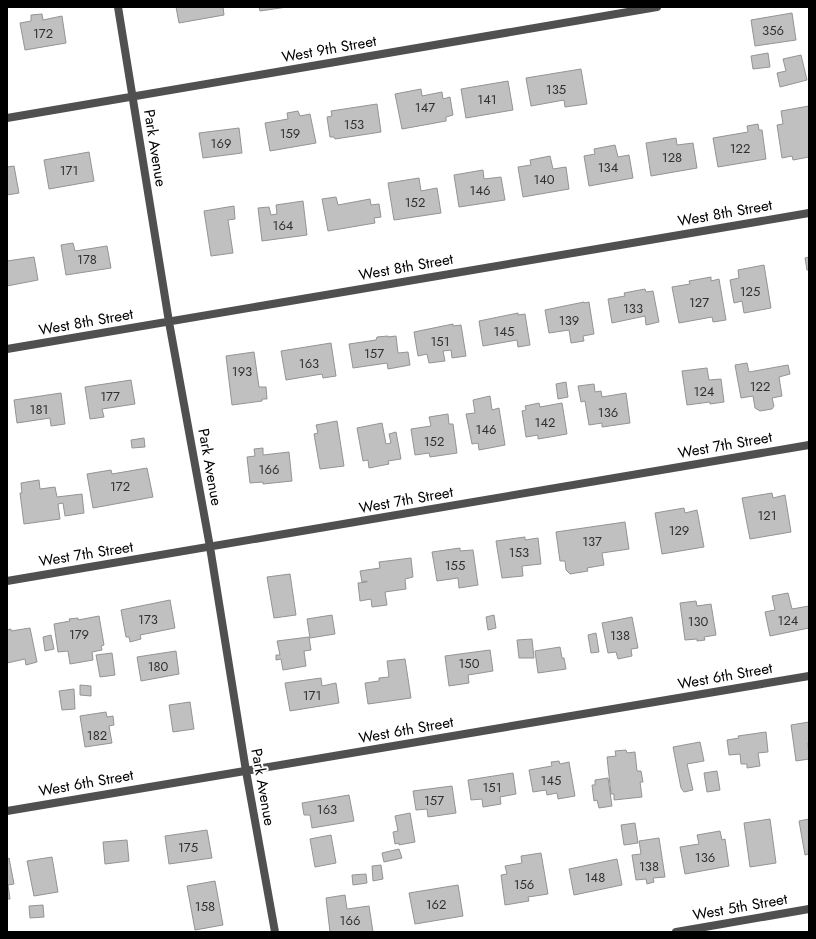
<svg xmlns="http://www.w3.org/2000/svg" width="816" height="939" font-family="Jost,sans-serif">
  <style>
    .building { fill: #c0c0c0; stroke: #949494 }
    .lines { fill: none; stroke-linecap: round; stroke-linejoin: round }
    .minor { stroke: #505050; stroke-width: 8 }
    .labels { text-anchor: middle; stroke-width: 4; stroke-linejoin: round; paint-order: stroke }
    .number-label { font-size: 13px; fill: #303030 }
    .street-label { font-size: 15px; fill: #000; stroke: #fff }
  </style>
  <rect width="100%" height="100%" fill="#fff"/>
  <path class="building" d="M176,7H223L224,15L179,23Z
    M259,7H287L260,11Z
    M792,13L796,40L755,46L751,20Z
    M42,14L43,20L62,16L66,43L25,50L20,23L31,21V15Z
    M768,53L770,67L753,69L751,56Z
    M801,55L807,80L780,87L777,73L786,71L783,59Z
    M581,69L587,104L565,107L564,100L531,106L526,78Z
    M508,81L513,110L466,118L461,89Z
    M421,89L422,96L442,92L443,99L450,97L453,115L446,117V121L402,129L395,94Z
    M377,104L381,132L335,139L334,137H330L327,117L332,116L331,111Z
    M809,106V157L793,160L792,156L782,158L777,125L783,124L781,111Z
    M298,111L300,116L310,114L316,143L270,151L265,123L288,119L287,113Z
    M758,124L759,130H762L766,159L718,167L713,138L748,132L747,126Z
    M239,128L242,153L203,158L199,133Z
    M676,138L677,145L693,143L697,168L651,176L646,143Z
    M615,145L618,157L629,155L633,178L589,186L584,156L595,154L594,149Z
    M89,152L94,181L49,189L44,160Z
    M550,156L553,169L566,167L569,189L523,197L518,167L531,165L530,160Z
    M14,166L19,193L7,195V167Z
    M483,170L484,179L501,177L505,200L459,207L454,175Z
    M419,178L421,191L437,188L441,213L394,220L388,183Z
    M336,197L338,205L370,199L371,205L379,204L381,217L374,218L375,223L328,231L322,199Z
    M303,201L307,235L262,241L258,208L269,207L271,215L277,214L276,205Z
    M234,206L235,219L228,220L233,253L211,256L204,211Z
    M73,243L75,251L107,246L111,268L66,275L61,245Z
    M34,257L38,280L7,286V261Z
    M809,257V270H807L805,258Z
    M764,265L771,308L744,313L742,301L734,303L730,280L739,278L738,270Z
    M711,277V281L719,279L726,320L713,322L712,317L679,323L672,287L690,284L689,281Z
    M645,289L646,292L653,291L659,322L646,325L645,316L612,323L608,299L625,296L624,293Z
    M584,302V303L589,302L594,334L583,336L584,341L571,343L569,330L549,333L545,310Z
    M518,313V315L525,314L530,345L518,347L517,340L483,346L479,321Z
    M453,324V326L461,325L466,356L452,358L451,350L443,351L445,361L429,363L427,354L418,356L414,332Z
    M388,336V337L396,336L398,353L408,352L410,365L388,369L387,363L353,368L349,344L376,340L377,337Z
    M331,343L336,376L323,378L322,374L286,380L281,351Z
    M254,352L259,387H266L267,399H262V401L232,405L226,356Z
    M747,363L749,372L788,365L790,374L779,377L782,396L772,398L774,406L772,409L760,411L755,408L753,396L741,398L735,365Z
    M707,368L709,380L721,379L724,402L710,404V402L687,405L682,371Z
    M131,380L135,404L102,409L104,417L90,419L85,387Z
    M566,382L568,397L558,399L556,384Z
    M594,384L595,392L601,391L602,397L626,393L630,423L602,427V423L589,425L585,401L581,402L578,386Z
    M61,393L65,424L51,426L50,418L17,423L14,400Z
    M490,396L492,410L499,408L505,445L479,450L478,443L472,444L466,414L475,413L473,400Z
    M539,403L540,407L562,403L567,434L538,439V435L526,437L522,411L526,410L525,406Z
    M448,414L449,424H453L457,453L430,457L429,453L415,455L411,429L431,426L429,417Z
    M337,421L344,466L320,469L314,434L318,433L316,425Z
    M382,423L386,444L391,443L389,434L396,432L401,459L388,461L389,464L369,468L368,460L363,461L357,428Z
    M144,438L145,447L132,448L131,440Z
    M263,448V455L289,452L292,481L263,484V482L250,483L247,457L255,456L254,449Z
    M147,468L153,497L93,508L87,474L111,470L112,474Z
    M39,480L40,489L55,487L57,497L82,494L84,513L65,516L63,503L58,504L60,519L24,524L20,493H22L21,483Z
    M772,493L773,498L785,495L791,532L750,539L742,498Z
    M684,508L685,513L697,510L704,547L662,554L655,513Z
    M625,522L629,549L602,553L604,565L587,568L588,571L570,574L566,570L565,561H560L556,532Z
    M525,537V540L538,538L541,564L522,566L523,576L502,578L496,541Z
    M460,548V551L473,550L478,585L459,588L458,578L437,581L432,552Z
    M411,558L413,577L405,579L406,589L385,592L387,605L372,607L371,599L360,601L358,583L367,582V581L362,582L360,571L380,568L379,562Z
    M290,574L296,615L274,618L267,577Z
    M788,593L792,609L809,606V628L770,636L765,612L775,610L772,596Z
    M170,600L175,628L140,635L141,639L130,642L129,637H126L121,610Z
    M696,601L697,606L711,604L716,635L704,637L705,640L697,641V639L685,640L680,603Z
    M332,615L335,634L310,638L307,619Z
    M494,615L496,628L488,630L486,617Z
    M99,616L104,645L101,646L102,650L92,652L93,660L70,664L68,651L58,652L54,624L70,621L69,619L78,618V620Z
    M632,617L638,648L631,649L632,656L618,659L616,652L608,653L602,623Z
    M30,628L37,662L26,665L25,659L7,663V630L11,629V631Z
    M596,633L599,652L591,653L588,635Z
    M51,635L54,649L45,651L43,637Z
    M309,637L311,650L304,651L306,666L283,670L281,659L276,660V655H280L277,641Z
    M532,639L534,658H519L517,640Z
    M560,647L562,658H564L566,669L538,673L535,651Z
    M490,650L493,671L468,675L469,683L449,686L445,656Z
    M176,651L179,674L141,681L137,657Z
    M112,653L115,675L100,677L96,655Z
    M405,659L411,698L368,704L365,683L379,681V678L389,677L387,661Z
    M321,678L322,686L336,683L339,703L290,711L285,683Z
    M80,685L91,686V696L80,695Z
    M74,689L75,709L62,710L59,691Z
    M190,702L194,729L173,732L169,705Z
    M106,712L107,717L113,716L114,725L109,726L112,743L85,747L80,716Z
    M809,722V743H808L809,759L796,761L791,725Z
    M766,732L768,752L758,753L760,766L747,768V764H741L740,754L729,755L727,740L739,738L738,736Z
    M700,742L704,761L687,764L693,790L684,792L681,788L673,747Z
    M626,750L627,753L635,752L637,771H641L643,782H640L642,797L614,800V794H611L607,757L616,756L615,751Z
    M559,761L560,764L569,762L575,796L558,799L557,793L547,795L546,790L533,792L529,770L552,766L551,762Z
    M717,771L720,790L707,792L704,773Z
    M513,773L516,794L500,797L501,804L483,807L482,799L471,800L468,780Z
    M608,778L612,806L599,808L597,800L594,801L592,785H595V780Z
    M452,786L456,813L428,817L427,809L416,810L413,791Z
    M349,795L354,821L312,828L310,815H304L302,803Z
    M410,813L415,842L399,845V843L395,844L393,832L398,831L395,816Z
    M770,819L776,863L750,867L744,823Z
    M809,819V854L805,855L799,821Z
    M635,823L638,843L624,845L621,825Z
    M207,830L212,858L169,864L165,836Z
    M720,831L722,840L725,839L729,866L685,874L680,847L699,844L697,835Z
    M331,835L336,863L315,867L310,839Z
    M659,838L665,877L653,878L654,882L647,884L646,879L636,880L632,855L641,854L639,841Z
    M127,840L129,861L105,864L103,842Z
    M399,849L402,858L384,862L382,853Z
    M541,853L548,894L528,897L529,901L505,905L501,875L507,874L505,866L522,863L521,856Z
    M52,857L58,892L34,896L27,861Z
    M9,858L14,884L8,885L10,899H7V859Z
    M617,859L622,885L574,895L569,869Z
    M381,865L383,879L373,881L372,866Z
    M366,874L367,883L353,885L352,875Z
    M215,881L223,925L195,930L187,886Z
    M458,885L463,916L415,924L409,893Z
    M345,895L347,909L369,906L373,932H330L326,898Z
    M43,905L44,917L30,918L29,906Z"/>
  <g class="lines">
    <path class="minor" d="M118,7L169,322L210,547L246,771L275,932
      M7,118L657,7
      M7,349L809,213
      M7,581L809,445
      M7,811L809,676
      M676,932L809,909"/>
  </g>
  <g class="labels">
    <g class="number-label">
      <text x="773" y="35">356</text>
      <text x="43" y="38">172</text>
      <text x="556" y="94">135</text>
      <text x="487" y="104">141</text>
      <text x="425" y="112">147</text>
      <text x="354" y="129">153</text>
      <text x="290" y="138">159</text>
      <text x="221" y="148">169</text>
      <text x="740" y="153">122</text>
      <text x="672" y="162">128</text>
      <text x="608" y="172">134</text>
      <text x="69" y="175">171</text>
      <text x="544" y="184">140</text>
      <text x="480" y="195">146</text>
      <text x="415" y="207">152</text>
      <text x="283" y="230">164</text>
      <text x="87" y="264">178</text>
      <text x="750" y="296">125</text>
      <text x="699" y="307">127</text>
      <text x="633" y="313">133</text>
      <text x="569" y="325">139</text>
      <text x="504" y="336">145</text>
      <text x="440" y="346">151</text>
      <text x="374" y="358">157</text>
      <text x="309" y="368">163</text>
      <text x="242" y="376">193</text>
      <text x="760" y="391">122</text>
      <text x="704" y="396">124</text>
      <text x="110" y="401">177</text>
      <text x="39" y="414">181</text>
      <text x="608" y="417">136</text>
      <text x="545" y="427">142</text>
      <text x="486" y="434">146</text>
      <text x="434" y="446">152</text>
      <text x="269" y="474">166</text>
      <text x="120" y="491">172</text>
      <text x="767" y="520">121</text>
      <text x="679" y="535">129</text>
      <text x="592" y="546">137</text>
      <text x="519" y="557">153</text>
      <text x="455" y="570">155</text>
      <text x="148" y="624">173</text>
      <text x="788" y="625">124</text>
      <text x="698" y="626">130</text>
      <text x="79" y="639">179</text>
      <text x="620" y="640">138</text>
      <text x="469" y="668">150</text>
      <text x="158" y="671">180</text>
      <text x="312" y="700">171</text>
      <text x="97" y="740">182</text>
      <text x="551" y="785">145</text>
      <text x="492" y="792">151</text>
      <text x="434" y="805">157</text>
      <text x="327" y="814">163</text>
      <text x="188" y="852">175</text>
      <text x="705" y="862">136</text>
      <text x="649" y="871">138</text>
      <text x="595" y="882">148</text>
      <text x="524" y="889">156</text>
      <text x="436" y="909">162</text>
      <text x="205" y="911">158</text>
      <text x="350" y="925">166</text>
    </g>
    <g class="street-label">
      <text transform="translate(329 49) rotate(-10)" y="5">West 9th Street</text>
      <text transform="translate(155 148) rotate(81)" y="5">Park Avenue</text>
      <text transform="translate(725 213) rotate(-10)" y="5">West 8th Street</text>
      <text transform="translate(406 267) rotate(-10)" y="5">West 8th Street</text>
      <text transform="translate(86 322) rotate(-10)" y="5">West 8th Street</text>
      <text transform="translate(725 445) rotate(-10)" y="5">West 7th Street</text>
      <text transform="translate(210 467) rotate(80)" y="5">Park Avenue</text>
      <text transform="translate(406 500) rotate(-10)" y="5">West 7th Street</text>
      <text transform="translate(86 554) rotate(-9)" y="5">West 7th Street</text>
      <text transform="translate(725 676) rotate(-10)" y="5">West 6th Street</text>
      <text transform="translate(406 730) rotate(-10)" y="5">West 6th Street</text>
      <text transform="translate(86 783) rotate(-10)" y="5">West 6th Street</text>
      <text transform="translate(263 787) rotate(80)" y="5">Park Avenue</text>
      <text transform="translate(740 907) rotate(-10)" y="5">West 5th Street</text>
    </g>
  </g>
  <rect width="816" height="939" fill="none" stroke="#000000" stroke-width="16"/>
</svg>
